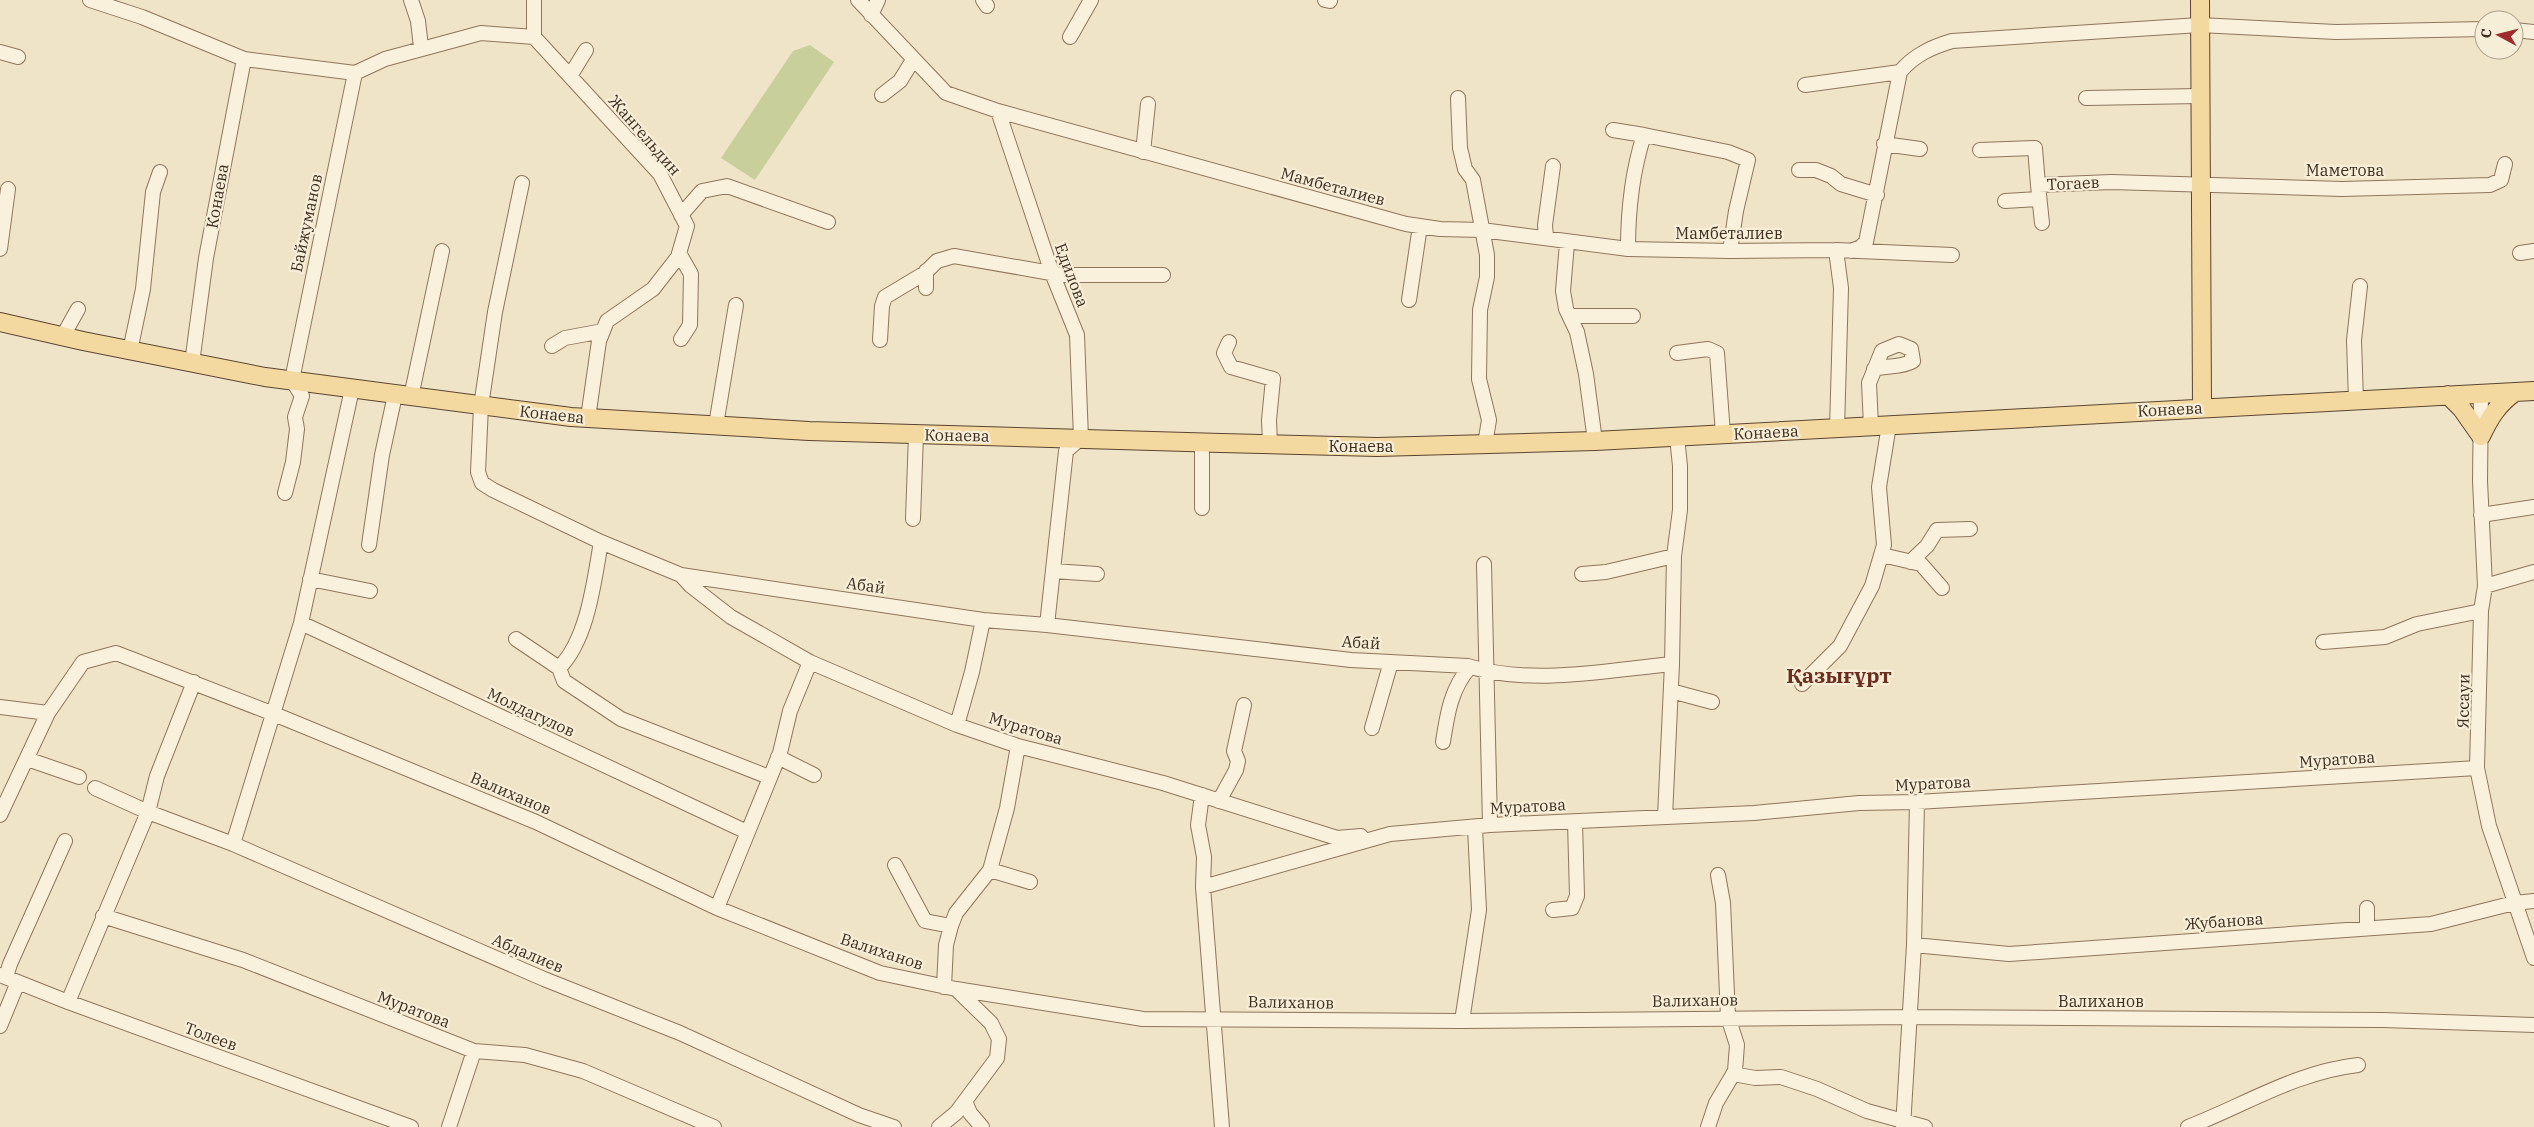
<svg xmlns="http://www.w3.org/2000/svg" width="2534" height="1127" font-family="'IBM Plex Serif',serif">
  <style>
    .green { fill: #c9cf9b }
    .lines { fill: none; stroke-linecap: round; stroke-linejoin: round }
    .minor-casing { stroke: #8d765c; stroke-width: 16 }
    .major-casing { stroke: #5b4430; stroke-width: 20 }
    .minor { stroke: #faf1dc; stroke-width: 14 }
    .major { stroke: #f3d9a0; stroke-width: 18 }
    .labels { text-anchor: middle; stroke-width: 4.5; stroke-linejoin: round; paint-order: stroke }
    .street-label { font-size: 16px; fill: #3d2e20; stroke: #f7eed8 }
    .district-label { font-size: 21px; font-weight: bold; fill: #6b2e1e; stroke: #f7eed8 }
  </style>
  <rect width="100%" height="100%" fill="#f0e4c8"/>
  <path class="green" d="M810,45L834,62L755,180L721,158L793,51Z"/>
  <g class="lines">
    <defs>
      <path id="minor" d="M90,0L142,17L244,59L355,73L385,59L481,33L534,37
        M411,0L418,21L421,47
        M534,0V37L660,174L687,226L678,257L653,289L607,321L599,341L588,418
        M858,0L946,93L998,111L1406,224L1440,229L1482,230L1628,249L1730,251L1836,250L1952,255
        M983,0L987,6
        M1325,0L1330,1
        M871,15L878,0
        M2514,30L2534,32
        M1070,37L1091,0
        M0,52L18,57
        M570,76L586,50
        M1805,85L1900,72
        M882,95L900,81L913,60
        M1458,98L1460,148L1465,169L1473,180L1487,255V277L1480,310L1479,379L1489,420L1485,444
        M2086,98L2200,96
        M998,111L1052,273L1077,335L1081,438L1066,451L1047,625
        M1613,130L1644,135
        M1884,144L1920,149
        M1980,150L2035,148L2038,185L2111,182L2342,189L2490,185L2501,180L2505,164
        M1143,152L1148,104
        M1799,170H1816L1831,176L1841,184L1877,195
        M522,183L495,312L481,406L478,472L482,483L493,490L601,542L681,575L983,620L1047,625L1351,660L1468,666C1531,686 1608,670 1672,664
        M2038,185L2042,223
        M2005,201L2039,199
        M681,215L702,191L727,186L828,222
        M1546,238L1545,225L1553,166
        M1567,243L1563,291L1566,309L1577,332L1586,374L1595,441
        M0,249L8,189
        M1628,249C1628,211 1632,172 1644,135L1728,152L1748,160L1736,211L1730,251
        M1836,250L1841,288L1837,429
        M1851,251L1861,247L1866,242L1900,72C1914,55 1932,47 1952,41L2200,25L2336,32L2484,29
        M679,253L691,274L690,325L681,339
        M2520,253L2534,251
        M926,288V271
        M1409,300L1420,226
        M1571,316H1633
        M63,336L78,309
        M880,340L882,306L885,297L925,273L937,261L954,256L1062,275H1163
        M1229,342L1224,353L1231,367L1273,379L1269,420L1270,444
        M552,346L565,338L603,331
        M130,351L143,289L153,192L160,172
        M1677,353L1708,349L1717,353L1723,434
        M192,363L206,258L244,59
        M2481,393L2480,481L2485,586L2481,611L2477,768L2489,826L2534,958
        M411,397L442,251
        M2356,401L2354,340L2360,286
        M716,425L736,305
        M1871,426L1869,383L1882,351L1899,344L1911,349L1913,361C1901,368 1888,365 1874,369
        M1202,443V508
        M285,493L293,462L297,429L295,417L302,396L292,380L355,73
        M2481,515L2534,507
        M913,519L916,434
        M601,542C594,581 588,639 559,668L564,681L621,719L769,777
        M369,545L382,455L395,395
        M1882,555L1921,564L1942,588
        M1910,562L1927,546L1937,530L1970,529
        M1484,564L1490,825
        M1053,571L1097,574
        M1582,574L1606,572L1674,556
        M681,575L691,586L731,617L810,662L957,725L1018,746L1163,783L1337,838L1361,836
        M310,579L370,591
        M2485,586L2534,572
        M301,623L747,832
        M516,639L559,668
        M2323,642L2385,637L2417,624L2481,611
        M1802,684L1840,646L1872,586L1884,545L1879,487L1889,425
        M1671,691L1712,702
        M0,707L48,713
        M957,725L972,672L983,620
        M1372,728L1391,662
        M1443,742C1447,715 1451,688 1470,667
        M778,757L814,775
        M27,759L79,777
        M95,788L148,812L233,844L544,979L680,1033L859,1115L894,1127
        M1202,795L1198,825L1204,857L1203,887L1222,1127
        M1219,801L1236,770L1238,761L1234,751L1244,705
        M0,815L48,713L83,662L116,653L274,714L536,822L717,908L880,973L956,989L1143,1019L1462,1021L1908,1017L2383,1020L2534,1025
        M1665,817L1672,664L1674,556L1680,510V466L1677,437
        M233,844L301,623L352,389
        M895,865L925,921L951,926
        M990,870L1030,882
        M1203,887L1390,834L1490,825L1754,813L1859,803L1917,802L2477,768
        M717,908L780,753L790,711L810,662
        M2367,908V928
        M1553,910L1572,908L1577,896L1575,822
        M103,916L243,960L474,1051L525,1055L583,1071L714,1127
        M1914,945L2009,954L2431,924L2514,903L2534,901
        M0,975L68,1002L411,1127
        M6,977L10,964L65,841
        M944,987L946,945L951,926L956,913L990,870L1007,808L1018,746
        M68,1002L148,812L157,776L194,682
        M1462,1021L1479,910L1475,828
        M0,1026L18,982
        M1733,1074L1755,1078L1781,1077L1817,1089L1867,1111L1925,1127
        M965,1101L970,1113L982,1127
        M449,1127L474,1051
        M939,1127L956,1113L997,1058L999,1039L991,1023L956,989
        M1708,1127L1716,1103L1735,1071L1737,1045L1728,1017L1723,903L1718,875
        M1903,1127L1914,945L1917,802
        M2188,1127C2245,1105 2296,1072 2358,1065"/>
      <path id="major" d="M2200,0L2202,407
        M0,322L83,341L265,377L571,417L809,431L1221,443L1377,447L1595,441L2534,391
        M2448,395L2462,409L2481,436
        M2481,436C2490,417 2498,404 2515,392"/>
    </defs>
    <use href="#minor" class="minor-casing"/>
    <use href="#major" class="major-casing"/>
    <use href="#minor" class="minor"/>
    <use href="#major" class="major"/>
  </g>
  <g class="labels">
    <g class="street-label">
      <text transform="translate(645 135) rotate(49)" y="6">Жангельдин</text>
      <text x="2345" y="176">Маметова</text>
      <text transform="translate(2073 183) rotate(-3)" y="6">Тогаев</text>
      <text transform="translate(1333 186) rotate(15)" y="6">Мамбеталиев</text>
      <text transform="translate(217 196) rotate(-80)" y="6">Конаева</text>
      <text transform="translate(306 223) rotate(-78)" y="6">Байжуманов</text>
      <text x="1729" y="239">Мамбеталиев</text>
      <text transform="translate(1072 275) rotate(69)" y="6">Едилова</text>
      <text transform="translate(2170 409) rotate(-3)" y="6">Конаева</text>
      <text transform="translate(552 414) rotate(6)" y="6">Конаева</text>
      <text transform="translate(1766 432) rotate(-3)" y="6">Конаева</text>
      <text transform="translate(957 435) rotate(1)" y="6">Конаева</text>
      <text x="1361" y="452">Конаева</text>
      <text transform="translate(866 585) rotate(8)" y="6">Абай</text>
      <text transform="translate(1361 642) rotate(4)" y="6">Абай</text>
      <text transform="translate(2463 701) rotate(-89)" y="6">Яссауи</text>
      <text transform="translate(531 712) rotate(25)" y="6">Молдагулов</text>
      <text transform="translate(1026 728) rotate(17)" y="6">Муратова</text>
      <text transform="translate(2337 759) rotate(-4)" y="6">Муратова</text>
      <text transform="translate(1933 783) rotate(-3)" y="6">Муратова</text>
      <text transform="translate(511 793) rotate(23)" y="6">Валиханов</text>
      <text transform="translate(1528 806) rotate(-3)" y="6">Муратова</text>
      <text transform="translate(2224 921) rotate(-4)" y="6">Жубанова</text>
      <text transform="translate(882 951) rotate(18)" y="6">Валиханов</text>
      <text transform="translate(528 953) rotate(23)" y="6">Абдалиев</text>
      <text transform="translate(1695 1000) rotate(-1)" y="6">Валиханов</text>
      <text x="2101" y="1007">Валиханов</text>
      <text transform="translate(1291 1002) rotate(1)" y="6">Валиханов</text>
      <text transform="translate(414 1009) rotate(21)" y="6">Муратова</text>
      <text transform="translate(211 1036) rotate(20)" y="6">Толеев</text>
    </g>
    <g class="district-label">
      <text x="1839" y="683">Қазығұрт</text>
    </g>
  </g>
  <g transform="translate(2499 35) rotate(277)"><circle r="24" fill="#f7eed8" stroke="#ada18e"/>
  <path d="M0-4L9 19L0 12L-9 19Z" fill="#9e2a2b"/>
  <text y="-8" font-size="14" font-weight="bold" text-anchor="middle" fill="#3d2e20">С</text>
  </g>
</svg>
